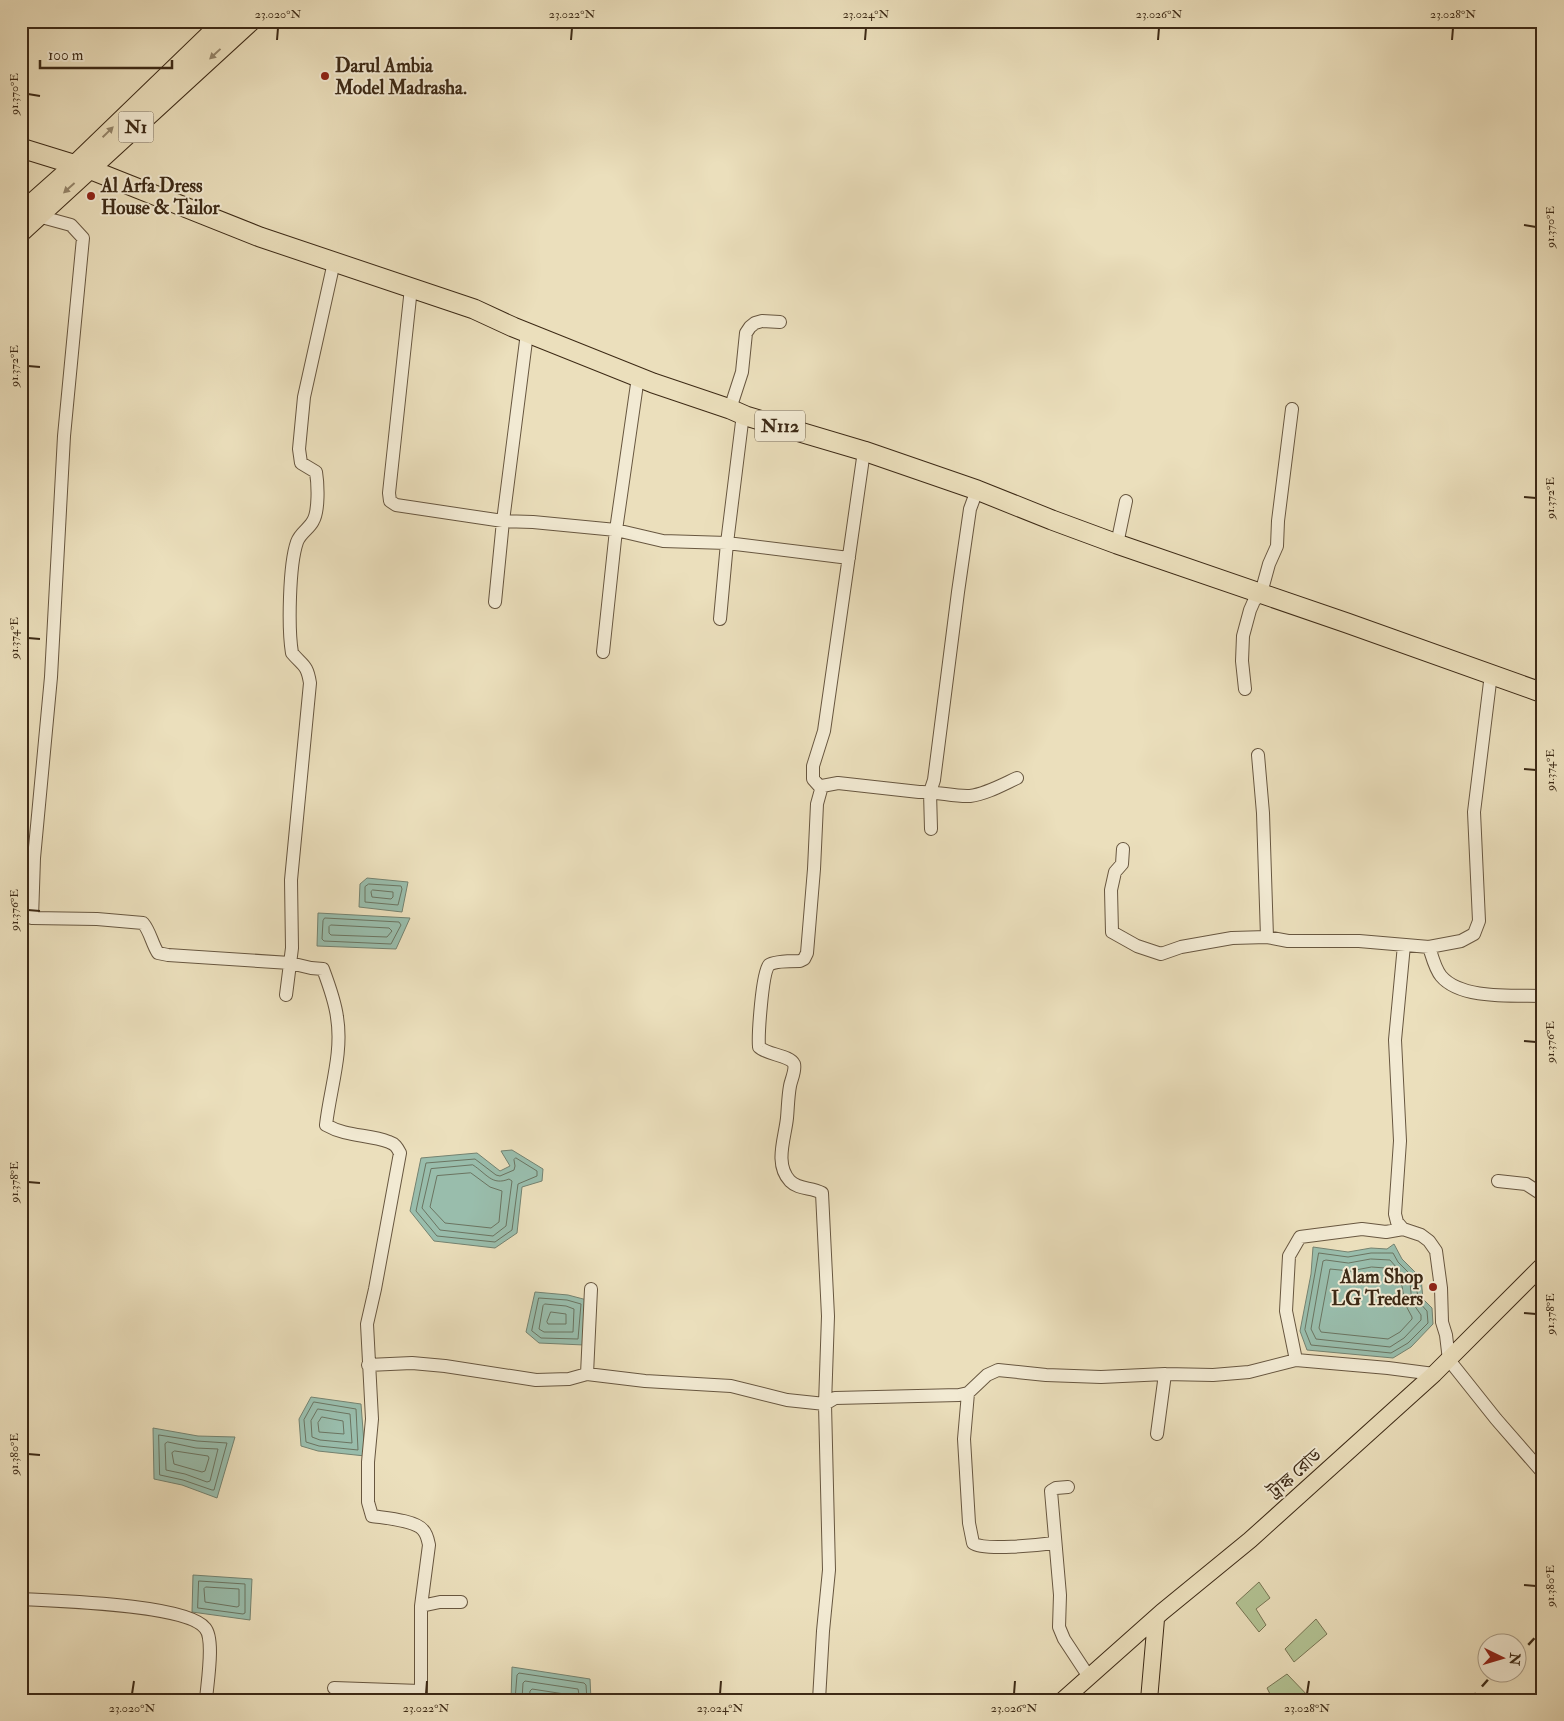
<svg xmlns="http://www.w3.org/2000/svg" width="1564" height="1721" font-family="'IM FELL Double Pica','Noto Serif Bengali',serif">
  <style>
    .green { fill: #b3c394; stroke: #787655 }
    .water { fill: #99bdac; stroke: #748270 }
    .lines { fill: none; stroke-linecap: round; stroke-linejoin: round }
    .shore { stroke: #6b7461; stroke-width: 1 }
    .minor-casing { stroke: #685740; stroke-width: 14 }
    .major-casing { stroke: #3d2a16; stroke-width: 18 }
    .highway-casing { stroke: #3d2a16; stroke-width: 21 }
    .minor { stroke: #f2ead3; stroke-width: 12 }
    .major { stroke: #ebdfbc; stroke-width: 16 }
    .highway { stroke: #ebdfbc; stroke-width: 19 }
    .rail { stroke: #3d2a16; stroke-width: 2.5; stroke-dasharray: 9 9; stroke-linecap: butt }
    .oneway { fill: #948469 }
    .ticks { fill: none; stroke: #3d2a16; stroke-width: 2 }
    .poi-dot { fill: #8f2418; stroke: #f2ead3; stroke-width: 2 }
    .labels { text-anchor: middle; stroke-width: 4; stroke-linejoin: round; paint-order: stroke }
    .shield { fill: #f2ead3; stroke: #73644f; stroke-width: 1 }
    .shield-label { font-size: 18px; font-weight: bold; fill: #3d2a16 }
    .poi-label { font-size: 19px; font-weight: bold; fill: #3d2a16; stroke: #f2ead3; text-anchor: start }
    .street-label { font-size: 19px; fill: #3d2a16; stroke: #f2ead3 }
    .neatline { fill: none; stroke: #3d2a16; stroke-width: 2 }
    .ticks-label { font-size: 12px; text-anchor: middle; fill: #3d2a16 }
  </style>
  <rect width="100%" height="100%" fill="#ebdfbc"/>
  <filter id="stains"><feTurbulence type="fractalNoise" baseFrequency=".004" numOctaves="4"/><feColorMatrix values="0 0 0 0 .2 0 0 0 0 .09 0 0 0 0 .02 0 0 0 .5 -.17"/></filter>
  <radialGradient id="worn" r=".72"><stop offset=".6" stop-color="#630" stop-opacity="0"/><stop offset="1" stop-color="#630" stop-opacity=".3"/></radialGradient>
  <path class="green" d="M1259,1582L1270,1598L1256,1609L1266,1625L1259,1632L1236,1603Z
    M1316,1619L1327,1634L1294,1662L1285,1649Z
    M1287,1674L1312,1700H1273L1267,1688Z"/>
  <path class="water" d="M367,878L408,882L402,912L359,907L360,884Z
    M318,913L410,918L396,949L317,946Z
    M512,1150L543,1169L542,1181L522,1187L517,1233L495,1248L434,1241L410,1211L421,1158L477,1153L500,1171L510,1166L501,1151Z
    M1394,1244L1402,1259L1421,1278L1423,1299L1432,1308L1433,1324L1411,1347L1393,1358L1307,1350L1300,1331L1311,1274L1313,1247L1348,1252L1371,1248L1387,1249Z
    M535,1292L568,1295L587,1300L584,1345L539,1343L526,1332Z
    M311,1397L361,1404L365,1456L318,1451L301,1446L299,1419Z
    M153,1428L198,1436L235,1437L217,1498L182,1485L154,1479Z
    M193,1575L252,1579L250,1620L192,1612Z
    M512,1667L590,1679L591,1700H511Z"/>
  <g class="lines">
    <path class="shore" d="M369,884L401,886L402,889L398,905L365,902V887Z
      M373,890L393,892V897L391,899L372,897L371,892Z
      M325,918L399,922L401,925L391,944L324,941L322,939L323,921Z
      M331,925L389,928L392,931L387,937L331,935L329,933V927Z
      M516,1158L537,1171V1176L518,1184L512,1230L495,1242L437,1236L416,1211L426,1163L475,1159L496,1175L500,1176L514,1170L515,1166L514,1160Z
      M473,1165C487,1174 492,1186 509,1179L512,1181L506,1226L493,1236L440,1230L422,1208L431,1169Z
      M471,1173L490,1187L502,1191L499,1222L491,1228L445,1223L430,1207L437,1176Z
      M1319,1253L1348,1257L1371,1253H1393L1398,1262L1416,1280L1418,1301L1427,1311L1428,1323L1408,1343L1391,1353L1311,1345L1305,1330Z
      M1371,1259L1390,1260L1410,1283L1412,1302L1421,1315V1320L1404,1338L1390,1347L1316,1339L1311,1329L1323,1261L1326,1260L1348,1263Z
      M1372,1267L1385,1268L1402,1286L1405,1304L1412,1317V1319L1400,1332L1388,1339L1321,1332L1319,1328L1330,1269L1350,1271Z
      M539,1298L567,1300L581,1304L578,1339L541,1338L532,1331Z
      M545,1304L566,1306L574,1309L573,1332H544L539,1329L543,1306Z
      M551,1312L566,1314V1324H548L547,1322Z
      M314,1402L356,1409L358,1450L319,1446L306,1442L304,1420Z
      M318,1409L350,1414L352,1443L320,1440L312,1437L311,1421Z
      M322,1417L343,1421L344,1434L319,1432L318,1423Z
      M159,1435L197,1441L227,1443L214,1490H212L183,1480L160,1475Z
      M168,1442L196,1448L218,1449L210,1481L207,1482L185,1474L166,1470L165,1444Z
      M175,1451L208,1456L209,1458L205,1471L202,1472L174,1464L172,1453Z
      M199,1581L245,1584V1613L243,1614L198,1608Z
      M206,1587L239,1589V1606L237,1607L205,1602L204,1589Z
      M515,1700L517,1675L519,1673L584,1683L586,1685L587,1700
      M522,1700L523,1683L525,1681L578,1689L580,1700
      M529,1700L530,1691L532,1689L571,1695L573,1700"/>
    <defs>
      <path id="minor" d="M411,288L389,493L390,501L396,505L503,521L533,522L616,530L663,541L727,543L849,558
        M730,409L742,372L746,333L750,327L755,323L762,321L780,322
        M1117,544L1126,501
        M495,602L503,521L527,333
        M720,619L727,543L742,422L746,416
        M603,652L616,530L638,377
        M1245,689L1242,661L1243,636L1250,610L1254,601L1261,593L1269,564L1277,546L1278,521L1292,409
        M1258,755L1263,813L1267,937
        M821,788L813,779V766L824,731L864,451
        M931,829L930,792L934,780L958,592L970,509L977,490
        M1123,849L1122,864L1115,872L1111,890L1112,932L1137,946L1161,954L1181,947L1232,938L1267,937L1288,941H1359L1429,947L1461,941L1474,934L1479,921L1474,812L1491,674
        M21,915L32,918L97,919L143,923C150,931 152,944 158,953L168,955L290,963L311,968L323,969C329,985 335,1001 337,1017C343,1053 330,1089 326,1125C347,1137 368,1134 389,1142C395,1144 397,1147 400,1153L375,1289L367,1324L372,1419L368,1462V1502L372,1516C384,1518 415,1520 423,1530C427,1534 428,1540 429,1545L421,1606V1700
        M32,918L34,858L51,677L64,436L83,238L71,225L38,216
        M1404,945L1395,1040L1400,1141L1395,1214L1397,1222L1403,1229L1421,1235L1429,1241L1436,1251L1441,1288L1442,1322L1446,1335L1449,1360L1496,1419L1543,1473
        M1429,947C1432,956 1435,969 1441,976C1461,1000 1514,995 1543,996
        M286,995L292,948L291,880L310,683C307,664 303,666 292,653C288,629 289,565 297,542C300,533 309,529 313,521C319,511 318,484 316,472L301,463L299,449L304,397L334,262
        M1498,1181L1526,1184L1543,1195
        M1296,1360L1286,1311L1289,1256L1300,1237L1362,1229L1386,1232L1403,1229
        M368,1365L412,1363L445,1366L536,1380L569,1379L587,1374L645,1381L731,1386L787,1400L825,1404L835,1398L959,1395L968,1393L987,1375L998,1370L1046,1375L1101,1377L1165,1374L1213,1375L1249,1372L1296,1360L1388,1368L1434,1374
        M587,1374L591,1289
        M968,1393L964,1439L969,1523L973,1543C983,1551 1039,1545 1054,1543
        M1157,1434L1165,1374
        M1068,1487L1056,1488L1051,1491L1060,1595L1059,1627L1064,1639L1089,1677
        M21,1599C55,1601 186,1604 205,1628C215,1639 207,1684 206,1700
        M421,1606L440,1602H461
        M334,1688L420,1691
        M819,1700L823,1631L829,1570L825,1404L828,1316L822,1193C811,1187 799,1190 790,1181C774,1164 785,1138 787,1118C788,1107 788,1097 790,1086C791,1080 796,1070 794,1064C790,1055 767,1055 759,1047C758,1035 762,973 769,965C774,961 794,961 800,961L804,959L807,953L814,869L817,804L822,786L838,783L919,792C936,791 954,797 970,796C986,794 1002,785 1017,778"/>
      <path id="major" d="M1063,1700L1162,1612L1250,1540L1434,1374L1543,1265
        M1149,1700L1156,1619"/>
      <path id="highway" d="M21,148L89,169L260,237L474,309L513,327L653,383L730,409L746,416L864,451L977,490L1052,520L1117,544L1347,623L1543,693
        M21,213L75,165L224,21
        M21,232L251,21"/>
    </defs>
    <use href="#minor" class="minor-casing"/>
    <use href="#major" class="major-casing"/>
    <use href="#highway" class="highway-casing"/>
    <use href="#minor" class="minor"/>
    <use href="#major" class="major"/>
    <use href="#highway" class="highway"/>
    <path class="rail" d="M1516,1658L1543,1629
      M1470,1700L1493,1674"/>
  </g>
  <defs><path id="oneway-solid" d="M-6-.8H1V-3.2L6.5 0L1 3.2V.8H-6Z" transform="scale(1.25)"/></defs>
  <g class="oneway">
    <use href="#oneway-solid" transform="translate(215 54) rotate(137)"/>
    <use href="#oneway-solid" transform="translate(108 132) rotate(-44)"/>
    <use href="#oneway-solid" transform="translate(69 188) rotate(138)"/>
  </g>
  <path class="ticks" d="M277,40L278,28M571,40L572,28M865,40L866,28M1158,40L1159,28M1452,40L1453,28M28,94L40,96M1524,225L1536,227M28,366L40,367M1524,497L1536,498M28,638L40,639M1524,769L1536,770M28,910L40,911M1524,1041L1536,1042M28,1182L40,1183M1524,1313L1536,1314M28,1454L40,1455M1524,1585L1536,1586M132,1694L134,1681M426,1694L427,1681M720,1694L721,1681M1014,1694L1015,1681M1307,1694L1309,1681"/>
  <g class="poi-dot">
    <circle cx="325" cy="76" r="5"/>
    <circle cx="91" cy="196" r="5"/>
    <circle cx="1433" cy="1287" r="5"/>
  </g>
  <g class="labels">
    <g class="shield">
      <rect x="118.5" y="111.5" width="35" height="31" rx="4"/>
      <rect x="755" y="410.5" width="50" height="31" rx="4"/>
    </g>
    <g class="shield-label">
      <text x="136" y="133">N1</text>
      <text x="780" y="432">N112</text>
    </g>
    <g class="poi-label">
      <text x="335" y="72">Darul Ambia<tspan x="335" dy="22">Model Madrasha.</tspan></text>
      <text x="101" y="192">Al Arfa Dress<tspan x="101" dy="22">House &amp; Tailor</tspan></text>
      <text x="1423" y="1283" text-anchor="end">Alam Shop<tspan x="1423" dy="22">LG Treders</tspan></text>
    </g>
    <g class="street-label">
      <text transform="translate(1294 1473) rotate(-42)" y="7">ট্রাঙ্ক রোড</text>
    </g>
  </g>
  <rect width="1564" height="1721" fill="none" stroke="#ebdfbc" stroke-width="55"/>
  <g transform="translate(1502 1658) rotate(95)"><circle r="24" fill="#f2ead3" stroke="#aa9d87"/>
  <path d="M0-4L9 19L0 12L-9 19Z" fill="#8f2418"/>
  <text y="-8" font-size="14" font-weight="bold" text-anchor="middle" fill="#3d2a16">N</text>
  </g>
  <path d="M40 60v8h132v-8" fill="none" stroke="#3d2a16" stroke-width="2.5"/>
  <text x="48" y="60" font-size="15" fill="#3d2a16" stroke="#f2ead3" stroke-width="4" paint-order="stroke">100 m</text>
  <rect x="28" y="28" width="1508" height="1666" class="neatline"/>
  <g class="ticks-label">
    <text x="278" y="18">23.020°N</text>
    <text x="572" y="18">23.022°N</text>
    <text x="866" y="18">23.024°N</text>
    <text x="1159" y="18">23.026°N</text>
    <text x="1453" y="18">23.028°N</text>
    <text transform="translate(14 94) rotate(-90)" y="4">91.370°E</text>
    <text transform="translate(1550 227) rotate(-90)" y="4">91.370°E</text>
    <text transform="translate(14 366) rotate(-90)" y="4">91.372°E</text>
    <text transform="translate(1550 498) rotate(-90)" y="4">91.372°E</text>
    <text transform="translate(14 638) rotate(-90)" y="4">91.374°E</text>
    <text transform="translate(1550 770) rotate(-90)" y="4">91.374°E</text>
    <text transform="translate(14 910) rotate(-90)" y="4">91.376°E</text>
    <text transform="translate(1550 1042) rotate(-90)" y="4">91.376°E</text>
    <text transform="translate(14 1182) rotate(-90)" y="4">91.378°E</text>
    <text transform="translate(1550 1314) rotate(-90)" y="4">91.378°E</text>
    <text transform="translate(14 1454) rotate(-90)" y="4">91.380°E</text>
    <text transform="translate(1550 1586) rotate(-90)" y="4">91.380°E</text>
    <text x="132" y="1712">23.020°N</text>
    <text x="426" y="1712">23.022°N</text>
    <text x="720" y="1712">23.024°N</text>
    <text x="1014" y="1712">23.026°N</text>
    <text x="1307" y="1712">23.028°N</text>
  </g>
  <rect width="100%" height="100%" filter="url(#stains)"/>
  <rect width="100%" height="100%" fill="url(#worn)"/>
</svg>
